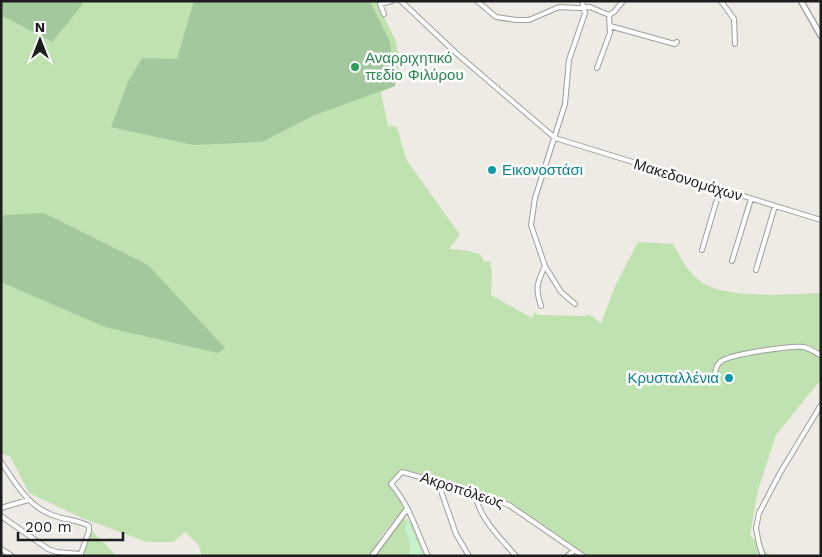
<svg xmlns="http://www.w3.org/2000/svg" width="822" height="557" font-family="'Work Sans',sans-serif">
  <style>
    .grass { fill: #c0e2b0 }
    .forest { fill: #a3c89e }
    .park { fill: #c6f2d0 }
    .lines { fill: none; stroke-linecap: round; stroke-linejoin: round }
    .minor-casing { stroke: #9e9e9e; stroke-width: 6 }
    .tertiary-casing { stroke: #9e9e9e; stroke-width: 7 }
    .minor { stroke: #fff; stroke-width: 4 }
    .tertiary { stroke: #fff; stroke-width: 4.5 }
    .leisure-dot { fill: #2e9e5b; stroke: #fff; stroke-width: 2 }
    .culture-dot { fill: #0f9aa8; stroke: #fff; stroke-width: 2 }
    .labels { text-anchor: middle; stroke-width: 5; stroke-linejoin: round; paint-order: stroke }
    .leisure-label { font-size: 15px; fill: #27864d; stroke: #fff; text-anchor: start }
    .culture-label { font-size: 15px; fill: #0d838f; stroke: #fff; text-anchor: start }
    .street-label { font-size: 15px; fill: #1d1d1d; stroke: #fff }
  </style>
  <rect width="100%" height="100%" fill="#edebe4"/>
  <path class="grass" d="M1,1H376L396,41L400,67L395,86L381,92L388,126L397,127L406,159L460,235L449,249L464,250L480,254L484,262L490,261L492,273L491,295L532,318L535,312L538,315L586,316L589,314L601,323L615,286L638,242L673,244C680,256 688,273 700,281C726,300 789,294 821,293V383H818L776,435L758,490L750,535L770,556H587L512,505L465,487L404,469H400L389,484L400,499L403,509L381,536L370,556H202L198,544L185,532L173,542H147L82,518L29,493L10,456L1,454Z
    M406,519L411,523L424,556H375L401,521Z
    M92,531L117,556H82Z"/>
  <path class="forest" d="M1,1H81L82,5L52,42L1,15Z
    M194,1H370L390,42L395,86L315,115L262,142L193,145L111,127L128,82L142,58L177,59Z
    M44,213L148,265L225,348L218,353L105,327L1,282V218L5,215Z"/>
  <path class="park" d="M407,521L409,523L423,556H409C411,547 410,539 405,531Z"/>
  <g class="lines">
    <defs>
      <path id="minor" d="M401,1L456,53L555,138L821,220
        M477,1L496,17L516,20H529L559,7L578,8L590,7L609,15L614,12L623,1
        M721,1L734,19L735,44
        M384,14L380,4L392,1
        M610,26L671,43L675,44L677,42
        M597,68L610,33L609,15
        M702,250L720,189
        M732,261L751,199
        M756,270L775,206
        M575,304L561,292L545,266L531,225L535,198L565,104L569,60L585,13L582,1
        M541,306C535,288 537,283 545,266
        M715,376C715,370 717,363 723,360C735,354 791,345 804,347C810,349 816,352 821,356
        M1,462C16,484 28,507 55,516C66,520 79,520 89,526V531L80,556
        M440,483V488L456,534L469,556
        M477,494C474,513 504,542 516,556
        M1,508L28,500
        M1,516L48,549L57,552L80,554
        M1,549L12,556
        M428,556C417,532 409,504 391,484L402,472L464,489L509,505L583,556
        M567,556L575,550
        M763,556L759,544L756,528L759,513L780,473L821,405"/>
      <path id="tertiary" d="M801,1L821,36
        M372,556L407,509"/>
    </defs>
    <use href="#minor" class="minor-casing"/>
    <use href="#tertiary" class="tertiary-casing"/>
    <use href="#minor" class="minor"/>
    <use href="#tertiary" class="tertiary"/>
  </g>
  <circle class="leisure-dot" cx="355" cy="67" r="5"/>
  <g class="culture-dot">
    <circle cx="492" cy="170" r="5"/>
    <circle cx="729" cy="378" r="5"/>
  </g>
  <g class="labels">
    <g class="leisure-label">
      <text x="365" y="63">Αναρριχητικό<tspan x="365" dy="17">πεδίο Φιλύρου</tspan></text>
    </g>
    <g class="culture-label">
      <text x="502" y="175">Εικονοστάσι</text>
      <text x="719" y="383" text-anchor="end">Κρυσταλλένια</text>
    </g>
    <g class="street-label">
      <text transform="translate(688 180) rotate(17)" y="5">Μακεδονομάχων</text>
      <text transform="translate(462 490) rotate(18)" y="5">Ακροπόλεως</text>
    </g>
  </g>
  <rect width="822" height="557" fill="none" stroke="#1d1d1d" stroke-width="5"/>
  <g transform="translate(40 40)" stroke="#ffffff" stroke-width="4" paint-order="stroke">
  <path d="M0-4L9 19L0 12L-9 19Z" fill="#1d1d1d"/>
  <text y="-8" font-size="14" font-weight="bold" text-anchor="middle" fill="#1d1d1d">N</text>
  </g>
  <path d="M18 532v8h105v-8" fill="none" stroke="#1d1d1d" stroke-width="2.5"/>
  <text x="25" y="532" font-size="15" fill="#1d1d1d" stroke="#ffffff" stroke-width="4" paint-order="stroke">200 m</text>
</svg>
